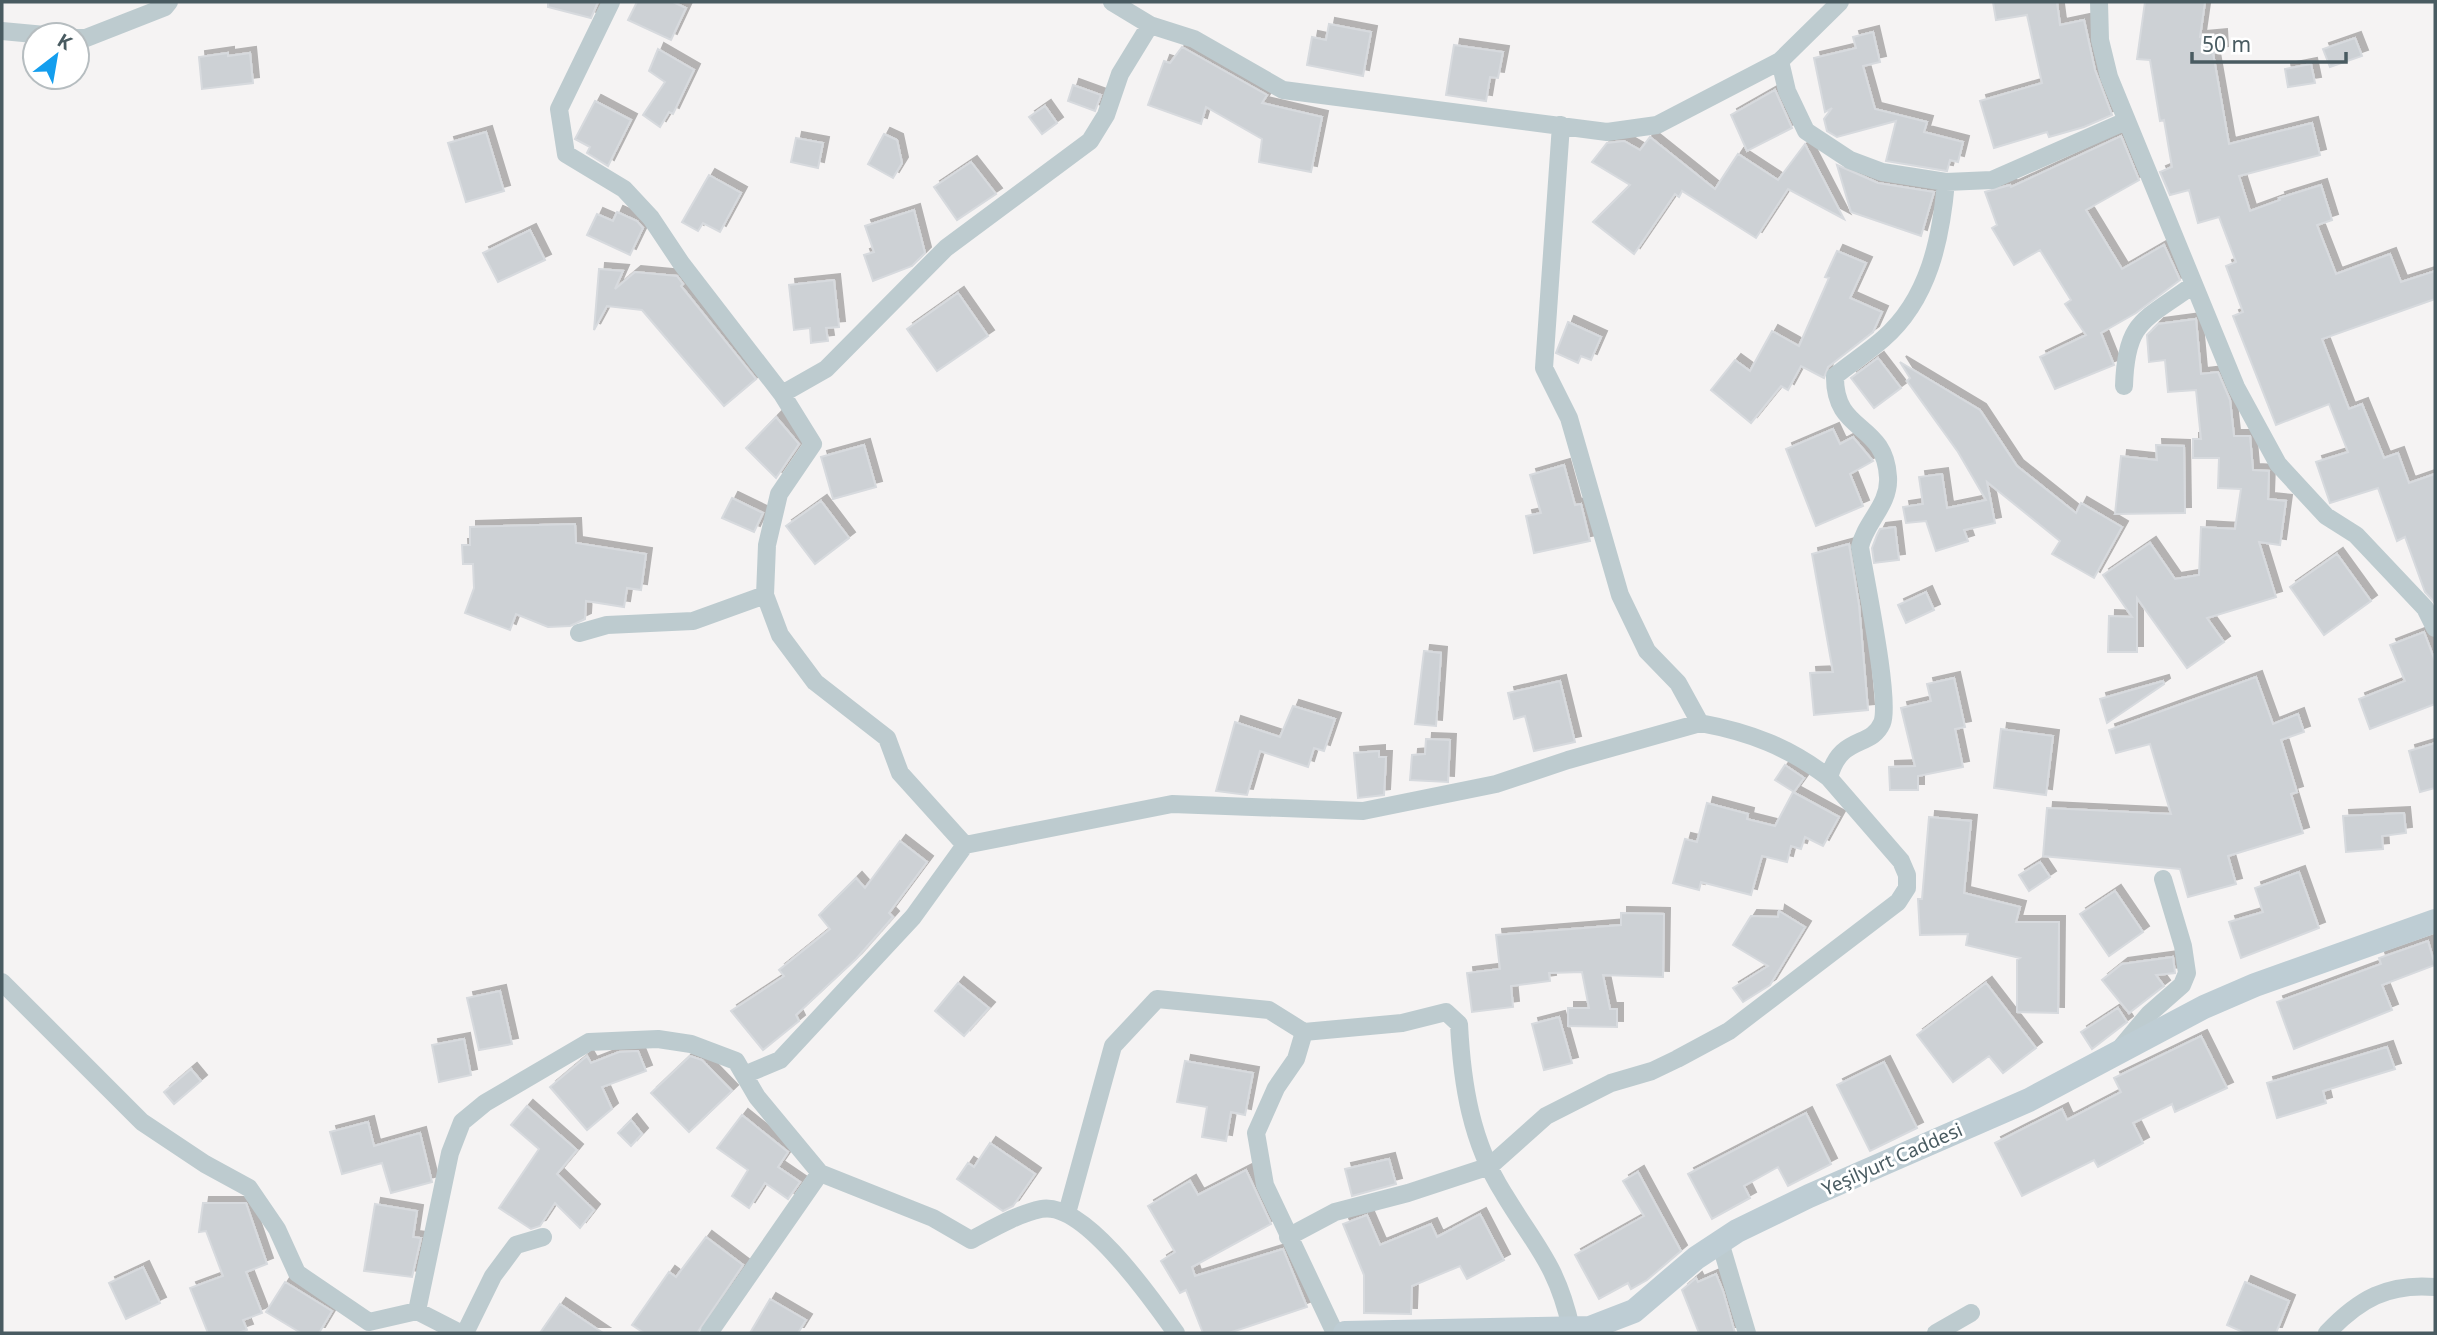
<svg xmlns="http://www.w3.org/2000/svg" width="2437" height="1335" font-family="'Noto Sans',sans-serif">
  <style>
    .building { fill: #cdd1d5; stroke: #d7dade; stroke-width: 2; filter: url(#shadow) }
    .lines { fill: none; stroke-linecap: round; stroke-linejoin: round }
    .minor { stroke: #bdcbcf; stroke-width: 18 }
    .secondary { stroke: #becdd4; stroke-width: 24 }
    .labels { text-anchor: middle; stroke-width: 6; stroke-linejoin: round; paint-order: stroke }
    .street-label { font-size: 19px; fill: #495b61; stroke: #fff }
  </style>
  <defs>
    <filter id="shadow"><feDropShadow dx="6" dy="-6" stdDeviation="0" flood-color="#0004"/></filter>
  </defs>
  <rect width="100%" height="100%" fill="#f5f3f3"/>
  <path class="building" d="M548,2H598L591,18L548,7Z
    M637,2H673L686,8L671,40L628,20Z
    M1993,2H2057L2060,25L2084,20L2095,70L2112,115L2084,127L2049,137L2047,132L1994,148L1980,101L2042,83L2027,15L1996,20Z
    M2145,2H2205L2200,37L2221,35L2222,52L2213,53L2229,144L2312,123L2320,155L2239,176L2250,211L2280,200L2279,198L2321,185L2332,220L2317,225L2336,274L2390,254L2401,282L2435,271V299L2322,339L2349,409L2362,404L2384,458L2398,453L2409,483L2435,474V603L2425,592L2405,537L2397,541L2378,488L2330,503L2316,462L2348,452L2329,404L2276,425L2233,316L2243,312L2226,266L2236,262L2219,217L2198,223L2189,190L2170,195L2160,172L2172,167L2164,120L2160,121L2150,60L2137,59Z
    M1329,24L1371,32L1363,76L1307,65L1312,37L1326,40Z
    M1873,32L1880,62L1863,66L1875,109L1927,122L1924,132L1963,142L1958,162L1950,160L1947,171L1886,161L1896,121L1837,137L1827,131L1824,119L1832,108L1825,112L1814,58L1856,48L1853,37Z
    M2355,38L2362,56L2330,67L2323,49Z
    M1454,45L1503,52L1498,78L1490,77L1486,101L1446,95Z
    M1182,47L1267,95L1262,103L1322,117L1311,172L1259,162L1262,139L1206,107L1201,124L1148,105L1164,61L1170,63Z
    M658,49L694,70L673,114L669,112L660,127L643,115L665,82L649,71Z
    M228,53V56L250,53L253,83L202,89L199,57Z
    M2311,64L2315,83L2288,87L2285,69Z
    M1073,85L1101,95L1095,111L1068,101Z
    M1775,90L1792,128L1747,151L1731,115Z
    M595,101L631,120L608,166L587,153L590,147L575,139Z
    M1045,106L1057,123L1042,134L1029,117Z
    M486,132L504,191L466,202L448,143Z
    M884,134L897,140L902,163L893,178L868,164Z
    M2121,136L2139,180L2086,210L2122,269L2164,245L2180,280L2136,313L2101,333L2114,365L2055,389L2040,357L2086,335L2065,304L2071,300L2040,250L2014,265L1992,228L1997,225L1985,192L2010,185L2011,187Z
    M1650,137L1715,189L1738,154L1778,180L1805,144L1844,219L1788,189L1756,238L1682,191L1679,197L1675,194L1634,254L1593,222L1630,185L1592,162L1607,143L1624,141L1640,150Z
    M796,138L823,143L818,168L791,162Z
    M971,162L996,194L957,220L934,187Z
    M1837,165L1878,183L1934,192L1921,236L1851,212Z
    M709,175L741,193L720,232L703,223L698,231L682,222Z
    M914,210L925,253L912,266L873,281L864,255L874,252L865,226Z
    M617,212L637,221L643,228L630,255L587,235L597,214L613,221Z
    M530,230L545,260L498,282L483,253Z
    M1837,251L1866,263L1850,298L1882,312L1873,332L1828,367L1824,378L1801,366L1788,390L1781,386L1751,423L1711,390L1735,360L1750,371L1772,331L1799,346L1829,278L1825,277Z
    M599,269L623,271L615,289L635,272L677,276L683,284L681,286L756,379L724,406L642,310L607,306L594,330Z
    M834,280L839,327L826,328L828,341L811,343L810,328L794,330L789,285Z
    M958,293L988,336L937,371L907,329Z
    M2196,319L2201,374L2218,372L2230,400L2234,436H2250L2253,470L2269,471L2268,499L2286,501L2280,545L2259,542L2276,597L2207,618L2224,642L2187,668L2137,598V652H2108L2109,616L2132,617L2103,575L2150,543L2175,579L2199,575L2201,527L2235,529L2241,489L2218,488L2219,458H2193V439H2201L2196,390L2168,392L2165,360L2149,362L2147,335L2158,324Z
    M1568,322L1601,337L1591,360L1581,356L1578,363L1556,353Z
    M1878,358L1901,388L1874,408L1851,378Z
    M1900,362L1980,410L2017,466L2076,513L2081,503L2122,527L2094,578L2052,554L2060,541L1987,482L1995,523L1964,530L1968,541L1936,551L1926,521L1906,523L1903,507L1923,504L1919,477L1942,474L1947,508L1986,500L1958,452L1907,381L1910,378Z
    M776,417L799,444L776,478L746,448Z
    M1833,429L1840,444L1853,437L1873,461L1850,474L1863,506L1816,526L1786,449Z
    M864,445L876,487L833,499L821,457Z
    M2156,445L2184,446L2185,513L2115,514L2121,456L2157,460Z
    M1564,465L1575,505L1581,504L1590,541L1534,553L1526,516L1541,513L1530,475Z
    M732,498L763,513L754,532L722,518Z
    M821,501L849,538L815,564L786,526Z
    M575,524L576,543L646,554L641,590L627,588L624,607L586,601L585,619L570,626L548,627L516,614L510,630L465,613L474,588L473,564H463L462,545H470V527Z
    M1895,527L1899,560L1874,563L1872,548L1877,535L1880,529Z
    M1849,544L1859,605L1868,710L1814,715L1810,673L1833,672L1812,554Z
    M2337,554L2371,601L2324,635L2290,587Z
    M1926,592L1934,610L1906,623L1898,605Z
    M2424,632L2435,661V704L2370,729L2359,699L2405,681L2390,645Z
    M1424,651L1441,653L1436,726L1415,724Z
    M2256,677L2273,724L2298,714L2304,732L2281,740L2297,792L2291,794L2303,833L2228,856L2236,884L2188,897L2180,869L2043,856L2047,808L2171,814L2150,744L2116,753L2109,730Z
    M1954,678L1965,727L1955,729L1963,767L1918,776V790H1890L1889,767L1915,766L1901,708L1931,701L1927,684Z
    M1560,681L1575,742L1534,751L1525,716L1514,719L1508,693Z
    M2163,681L2164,684L2107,723L2100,699Z
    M1293,706L1335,719L1324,751L1314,748L1308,767L1260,751L1247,795L1216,791L1235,722L1280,737Z
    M2001,729L2053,736L2046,795L1994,788Z
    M1426,739L1450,740L1448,782L1410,780L1412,755L1425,754Z
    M2435,743V788L2420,792L2409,751Z
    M1379,751V757H1386L1384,795L1358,798L1354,753Z
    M1785,765L1804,778L1794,792L1775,780Z
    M1793,792L1839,817L1823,846L1805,837L1801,849L1791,846L1787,862L1762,856L1751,895L1701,882L1699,890L1673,883L1685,839L1697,842L1707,803L1748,814L1747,819L1775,826Z
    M2404,813L2406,833L2382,836L2383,849L2346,852L2343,816Z
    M1929,817L1971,821L1964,893L2020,907L2016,922H2059L2058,1013L2017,1012V960L2020,958L1966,945L1968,934L1920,935L1918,899H1922Z
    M900,841L927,862L889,913L893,917L856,959L796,1015L799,1021L763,1050L731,1011L784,976L779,970L830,929L819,915L856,878L865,888Z
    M2040,862L2050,877L2029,891L2019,875Z
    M2299,872L2319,928L2241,958L2229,922L2263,912L2255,888Z
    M2115,891L2143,932L2109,956L2080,914Z
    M1779,911L1805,927L1770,985L1743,1002L1733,988L1768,966L1733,945L1751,916L1778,917Z
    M1621,913L1664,914L1663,977L1603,975L1610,1009H1617V1027L1568,1026V1008H1589L1582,972L1549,973L1550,981L1511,986L1513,1007L1472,1012L1467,973L1500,969L1496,935L1621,925Z
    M2428,941L2435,965L2382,985L2392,1010L2294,1049L2277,1002L2381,964L2379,958Z
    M2173,957L2175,973L2156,975L2164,986L2129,1013L2102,980L2122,964Z
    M958,983L989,1008L964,1036L935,1011Z
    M1986,983L2036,1048L2003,1073L1989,1056L1953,1082L1917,1035Z
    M500,991L512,1044L479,1050L467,998Z
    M2118,1008L2127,1022L2092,1049L2081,1032Z
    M1559,1017L1572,1063L1544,1070L1532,1024Z
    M2201,1036L2227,1088L2175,1112L2172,1104L2133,1123L2143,1143L2098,1167L2094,1160L2022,1196L1995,1143L2062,1109L2067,1120L2121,1092L2114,1078Z
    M464,1039L471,1075L439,1082L432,1045Z
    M2387,1047L2395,1069L2323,1091L2326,1103L2277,1118L2267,1083Z
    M638,1051L646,1071L602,1087L612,1109L587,1130L550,1087L587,1056L591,1063L619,1052Z
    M690,1056L702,1060L732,1091L689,1132L651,1093Z
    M1185,1061L1253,1073L1245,1115L1231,1112L1226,1141L1202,1137L1207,1107L1177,1102Z
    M1884,1062L1917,1128L1870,1151L1837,1085Z
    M191,1069L201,1081L174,1104L164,1092Z
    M527,1106L577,1150L557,1174L594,1210L580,1228L555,1203L540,1226L531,1229L499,1208L539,1149L511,1125Z
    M1806,1113L1831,1164L1788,1186L1778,1167L1744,1186L1750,1198L1712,1219L1688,1174Z
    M742,1115L788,1152L778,1167L800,1182L788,1199L765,1183L749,1208L732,1196L748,1170L717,1148Z
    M631,1120L642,1134L631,1146L618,1133Z
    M368,1122L374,1146L420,1133L432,1182L391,1193L382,1163L342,1174L330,1132Z
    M990,1143L1035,1174L1013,1206L1003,1211L957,1179L968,1163L974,1167Z
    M1389,1159L1396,1184L1352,1196L1345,1169Z
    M1246,1170L1271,1224L1192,1267L1195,1276L1283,1249L1307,1307L1229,1333H1203L1186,1290L1180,1293L1161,1261L1175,1252L1148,1206L1190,1181L1198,1195Z
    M1638,1172L1681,1251L1647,1280L1631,1289L1628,1283L1599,1299L1575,1255L1644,1216L1623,1181Z
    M203,1203H246L267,1264L246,1272L262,1313L243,1320L247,1330L238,1333H208L190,1288L223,1276L206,1231L199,1232Z
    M375,1204L417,1211L413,1237L421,1238L412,1277L364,1271Z
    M1480,1214L1504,1260L1467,1279L1460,1266L1412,1286L1411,1314L1364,1313V1275L1343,1224L1367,1215L1380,1245L1431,1224L1437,1237Z
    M706,1237L743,1265L697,1333H644L632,1325L669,1272L676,1277Z
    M143,1267L160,1303L126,1319L109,1283Z
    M1716,1274L1723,1291L1735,1333H1699L1682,1290L1696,1278L1698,1282Z
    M285,1282L332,1311L319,1333H301L266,1312Z
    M2245,1282L2289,1301L2276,1333H2245L2227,1325Z
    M770,1299L806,1320L798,1333H750Z
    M560,1304L603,1333H540Z"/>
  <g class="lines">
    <path class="minor" d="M1112,2L1150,25
      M2099,2L2100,40L2109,77L2236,387L2278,464L2326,516L2356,535L2425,608L2435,628
      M2,31L45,35
      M77,38H86L165,7L169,2
      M1780,61L1787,91L1806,131L1850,160L1882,172L1946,182L1992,180L2126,121
      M1561,125L1544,368L1569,418L1620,595L1647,651L1678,683L1700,723C1749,732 1789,747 1829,778
      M2124,386C2126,320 2144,321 2193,285
      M782,394L826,369L946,248L1090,141L1106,115L1120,74L1150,25L1194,39L1283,90L1607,132L1657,125L1780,61L1840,2
      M765,595L780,635L815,682L887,738L900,773L965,845
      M579,633L607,625L693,621L765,595L767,545L779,494L813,444L782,394L681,263L651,218L624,189L566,154L559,109L611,2
      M2,982L142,1122L205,1164L249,1188L277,1229L297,1273L369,1322L417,1311L460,1333
      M1304,1032L1296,1059L1276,1088L1256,1133L1265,1185L1335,1333
      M2122,1046L2149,1014L2182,985L2187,973L2183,946L2163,879
      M744,1075L780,1060L913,917L965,845L1172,804L1363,811L1496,784L1568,760L1700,723
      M1067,1213L1113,1046L1157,999L1269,1010L1304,1032L1402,1023L1446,1012L1459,1024C1462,1084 1471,1142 1504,1194C1536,1247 1557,1265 1571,1328
      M1288,1237L1335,1212L1408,1193L1490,1166L1546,1116L1611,1083L1652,1071L1677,1059L1729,1031L1898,902L1907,888V875L1901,861L1829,778C1840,734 1871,749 1882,723C1891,702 1865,578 1860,547C1865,522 1890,505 1888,477C1885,421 1834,434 1835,376C1851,363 1868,352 1883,339C1929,299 1941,239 1946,182
      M1720,1242L1747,1333
      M417,1311L450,1153L462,1122L485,1103L589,1042L658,1039L691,1044L736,1061L757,1097L820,1173L933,1218L971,1240C992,1229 1017,1214 1041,1209C1084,1200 1154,1302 1176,1333
      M465,1333L493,1276L516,1245L543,1237
      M709,1333L820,1173
      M1936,1333L1971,1313
      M2327,1333C2359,1299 2388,1283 2435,1287"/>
    <path class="secondary" d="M1345,1333L1590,1328L1634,1311L1696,1258L1737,1231L1809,1196L2029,1100L2204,1007L2255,985L2435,921"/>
  </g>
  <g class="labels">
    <g class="street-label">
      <text transform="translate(1892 1159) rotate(-24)" y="7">Yeşilyurt Caddesi</text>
    </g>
  </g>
  <rect width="2437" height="1335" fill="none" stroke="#495b61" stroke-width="7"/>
  <g transform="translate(56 56) rotate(31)"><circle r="33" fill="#ffffff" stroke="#b6bdc0" stroke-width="2"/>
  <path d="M0-5L12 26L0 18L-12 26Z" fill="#149eee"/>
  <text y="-10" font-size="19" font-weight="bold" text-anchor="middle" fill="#495b61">K</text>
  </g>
  <path d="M2192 52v10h154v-10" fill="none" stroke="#495b61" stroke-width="3.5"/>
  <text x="2202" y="52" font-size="21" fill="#495b61" stroke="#ffffff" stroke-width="5" paint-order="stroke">50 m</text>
</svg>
